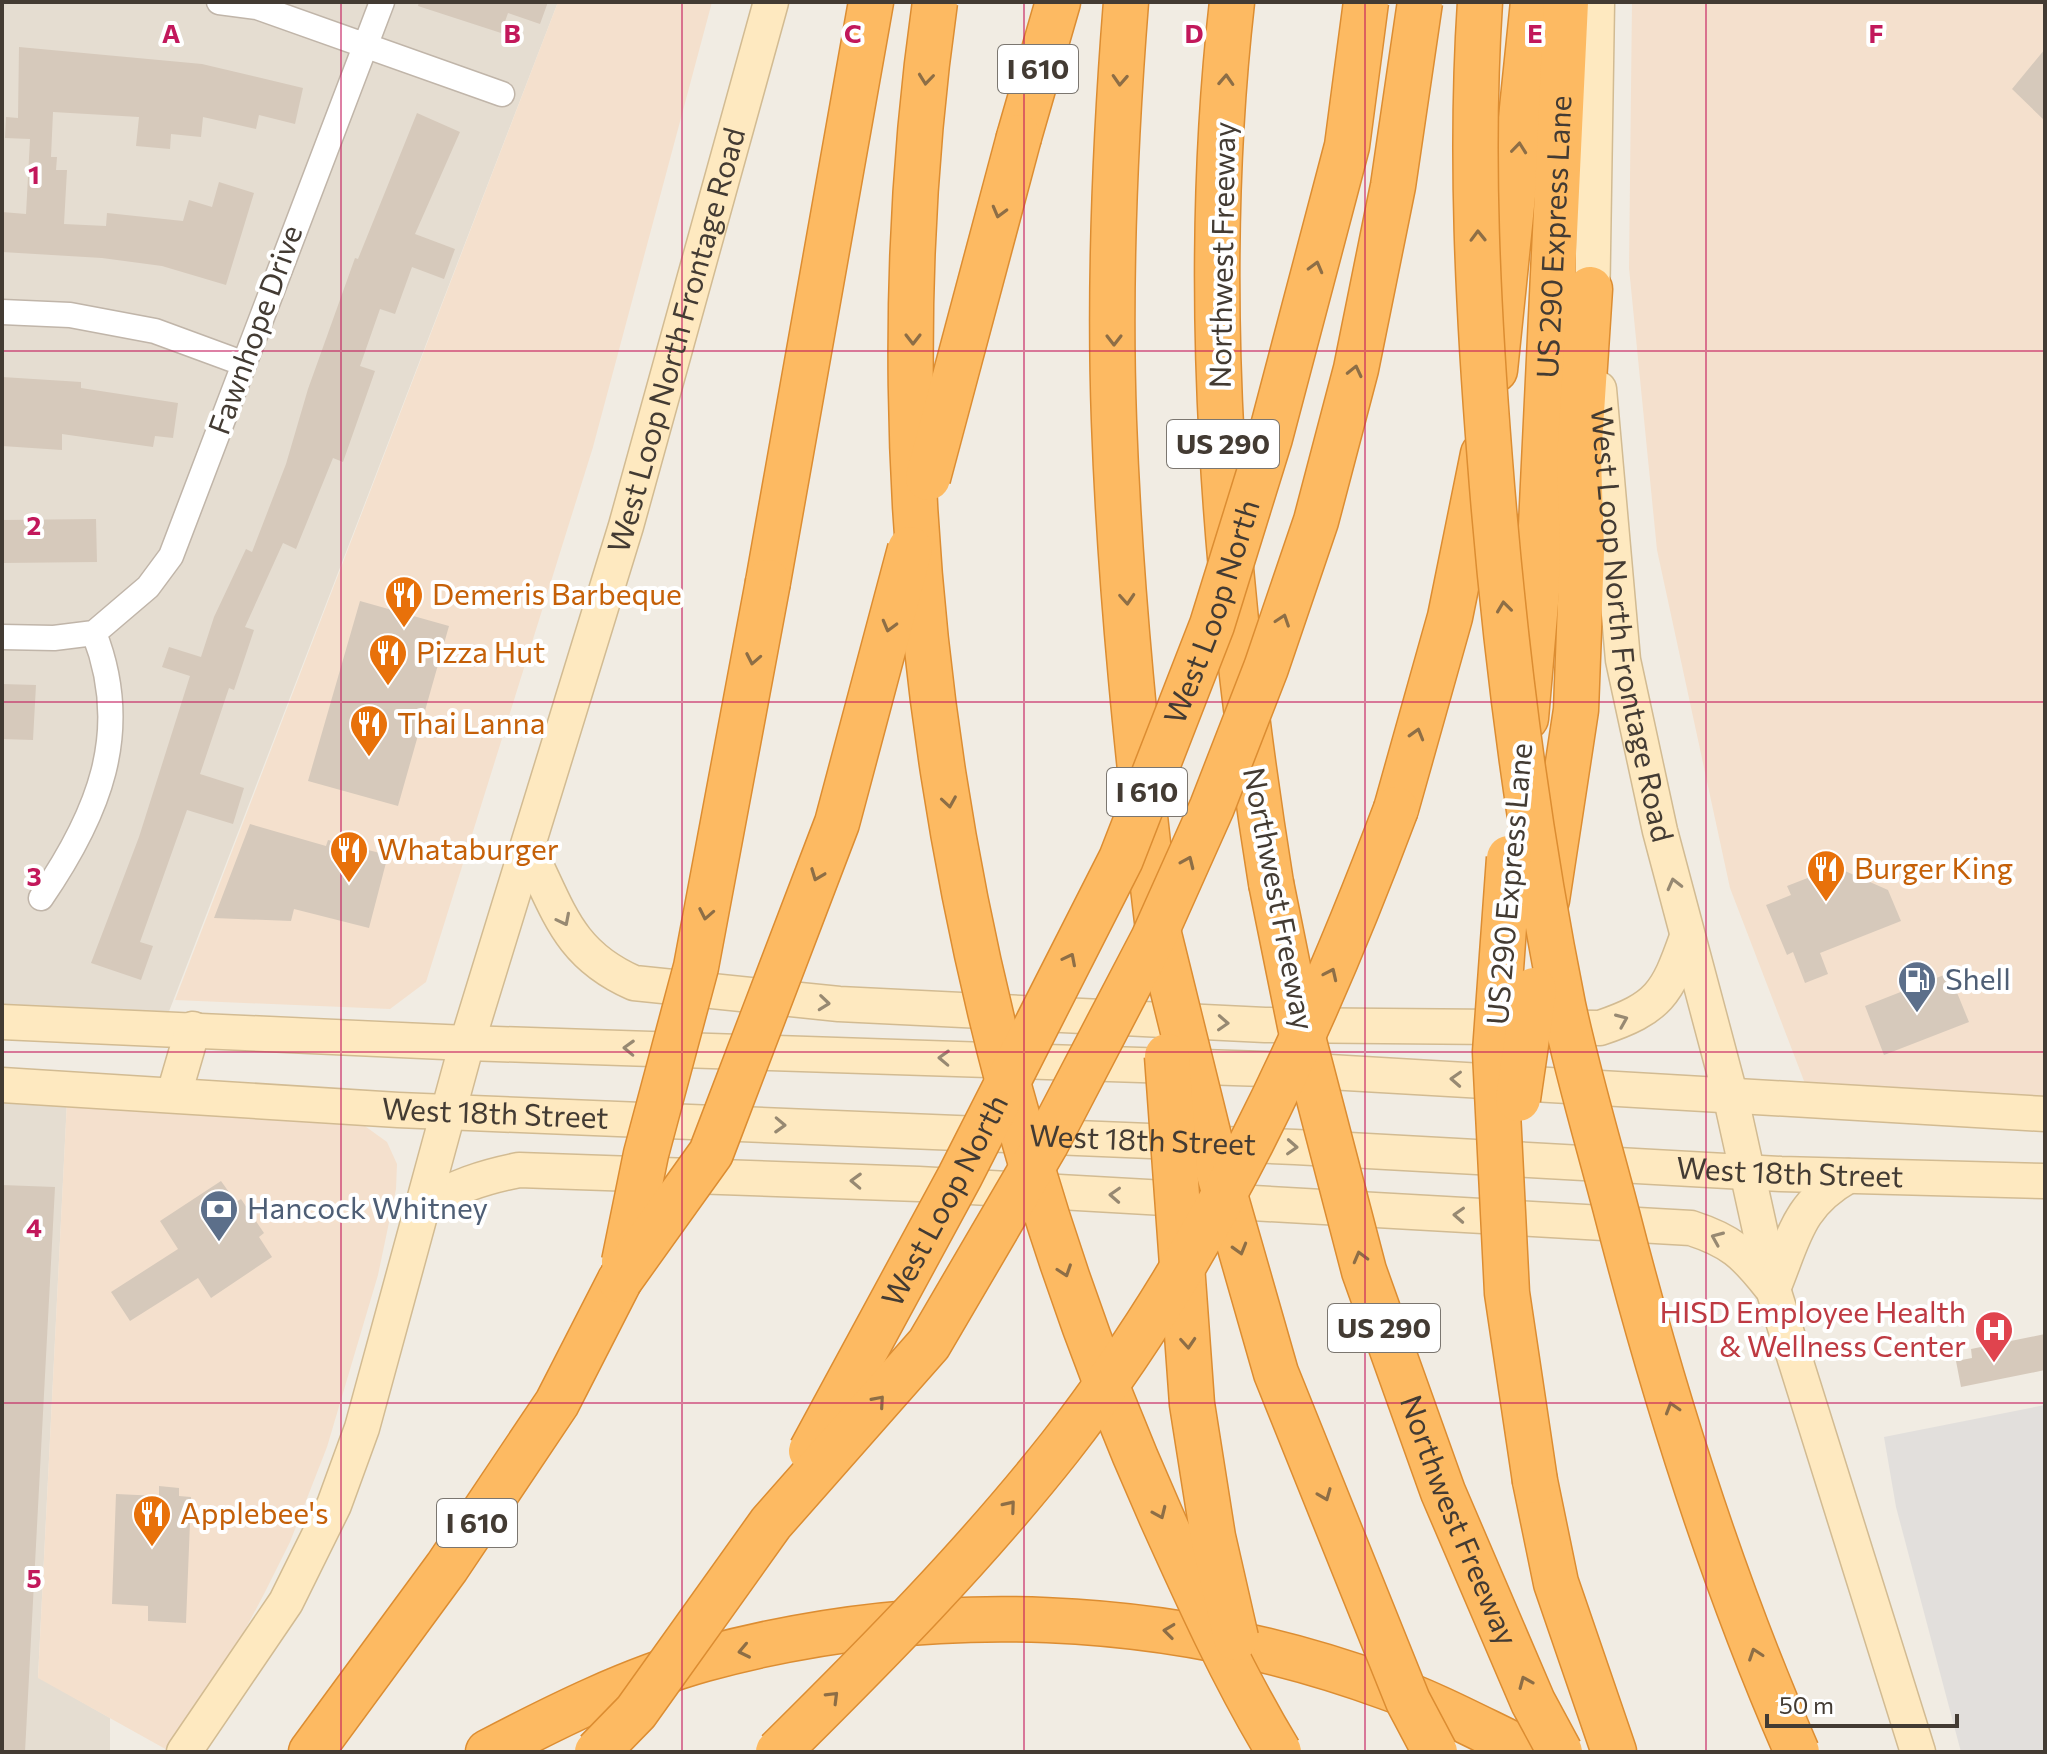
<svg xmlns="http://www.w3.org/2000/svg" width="2047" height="1754" font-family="Commissioner,sans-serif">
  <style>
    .residential { fill: #e5ddd1 }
    .commercial { fill: #f4e0cd }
    .parking { fill: #e2dfdc }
    .building { fill: #d6c9bb }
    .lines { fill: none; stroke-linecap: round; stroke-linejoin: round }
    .minor-casing { stroke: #c0b5a9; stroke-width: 27 }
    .secondary-casing { stroke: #d2bb92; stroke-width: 37 }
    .motorway-casing { stroke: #dc8d32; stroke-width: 47 }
    .minor { stroke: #fff; stroke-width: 24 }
    .secondary { stroke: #fee9c0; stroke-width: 34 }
    .motorway { stroke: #fdba62; stroke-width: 44 }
    .motorway-bridge-casing { stroke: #dc8d32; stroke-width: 47; stroke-linecap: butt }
    .motorway-bridge { stroke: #fdba62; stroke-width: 44 }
    .oneway { stroke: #8d6e46 }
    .oneway2 { stroke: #978972 }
    .grid { fill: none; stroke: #c2185b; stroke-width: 2; stroke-opacity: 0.55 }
    .labels { text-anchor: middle; stroke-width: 8; stroke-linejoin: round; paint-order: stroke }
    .shield { fill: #fff; stroke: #7b7670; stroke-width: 2 }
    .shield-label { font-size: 28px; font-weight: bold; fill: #433b33 }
    .street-label { font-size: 30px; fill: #433b33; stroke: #fff }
    .food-label { font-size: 30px; fill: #c56008; stroke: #fff; text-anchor: start }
    .service-label { font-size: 30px; fill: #4e5e75; stroke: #fff; text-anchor: start }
    .health-label { font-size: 30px; fill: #be3a42; stroke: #fff; text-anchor: end }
    .grid-label { font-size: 26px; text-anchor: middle; font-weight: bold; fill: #c2185b; stroke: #fff; stroke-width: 8; stroke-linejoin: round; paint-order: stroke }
  </style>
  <rect width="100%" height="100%" fill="#f1ece3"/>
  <path class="residential" d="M2,2H558L168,1014L2,1007Z
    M2,1098L67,1101L38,1677L110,1718V1752H2Z"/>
  <path class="commercial" d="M558,2H712L593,447L426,982L390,1009L175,1000Z
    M1632,2H2045V1105L1809,1094L1730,888L1657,550L1629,268Z
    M67,1101L362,1124L387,1142L397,1164L396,1189L378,1275L327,1447L290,1542L264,1594L237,1645L169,1751L38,1678Z"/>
  <path class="parking" d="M2045,1405V1752H1961L1896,1507L1884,1437Z"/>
  <path class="building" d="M419,2H548L540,24L508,13L501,33L418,6Z
    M19,47L202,64L303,88L295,124L259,115L256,129L203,117L201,137L171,134L170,149L136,146L139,117L53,112L51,157H57L56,170H67L64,224L106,226L107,213L183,221L189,200L212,207L219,182L254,193L226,285L162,266L102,258L2,252V212L26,214L30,139L5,138L6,117L18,118Z
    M2045,49V121L2012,89Z
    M417,113L460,132L415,234L455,249L444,279L412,267L395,314L380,309L360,366L375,371L343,462L333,458L296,549L283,543L245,627L254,630L234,690L229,688L200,774L244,788L233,824L187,810L140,942L153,946L141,980L91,963L139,837L190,676L162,667L169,647L201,657L214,617L246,549L252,552L286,464L308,389L355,258L358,259Z
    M2,377L81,382V388L178,403L173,438L155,436L153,447L62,434V450L2,446Z
    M96,519L97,562L2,563V520Z
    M360,601L449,626L398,806L308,781Z
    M2,684L36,685L33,740L2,739Z
    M250,824L326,846L328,840L388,855L369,928L294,909L291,921L214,918Z
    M1836,867L1888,890L1901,921L1820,953L1828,974L1805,983L1793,952L1787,955L1766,905L1791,895L1787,886Z
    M1949,973L1969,1022L1884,1055L1865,1006Z
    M221,1181L236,1202L241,1199L264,1233L259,1237L272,1257L211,1298L198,1278L130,1321L111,1292L178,1249L160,1221Z
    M2,1185L55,1187L25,1752H2Z
    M2045,1334V1370L1961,1387L1956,1361L1972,1358L1971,1349Z
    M159,1486L179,1488V1496L191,1497L186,1623L148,1621V1606L112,1604L116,1494L159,1496Z"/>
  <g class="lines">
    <defs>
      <path id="minor" d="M219,2L257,7L502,94
        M2,312L70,315L155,331L242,363
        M94,633L148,587L171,556L382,2
        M2,637L54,638L94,633
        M41,898C98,815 133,732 94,633"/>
      <g id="secondary">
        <path d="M1592,313L1597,2"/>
        <path id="s1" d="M1599,389L1623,660L1660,831L1730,1094L1773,1289L1918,1752"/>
        <path d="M529,851C559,911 568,954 634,983L839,1004L1265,1025L1600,1028C1659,1008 1667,994 1687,937"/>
        <path d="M2,1022L467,1043L1295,1070L2045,1114"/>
        <path id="s2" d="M2,1085L398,1110L1295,1147L1781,1174L2045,1181"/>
        <path d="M174,1094L193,1029"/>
        <path d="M423,1206C454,1187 483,1177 519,1170L919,1184L1691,1228C1731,1241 1744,1253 1770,1286"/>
        <path d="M1773,1289C1794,1238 1797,1205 1848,1176"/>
        <path id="s3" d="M184,1752L286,1602L334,1505L362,1428L467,1043L626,526L771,2"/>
      </g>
      <g id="motorway">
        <path d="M1126,2C1115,141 1109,282 1114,421C1120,591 1138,761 1158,930"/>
        <path d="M1232,2C1199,291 1225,597 1271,883"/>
        <path d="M1019,137L1058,2"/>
        <path d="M1495,370L1533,2"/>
        <path d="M768,582L871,2"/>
        <path id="s4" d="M1526,718L1539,568L1566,2"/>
        <path d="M1396,809L1450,617L1483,454"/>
        <path d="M1547,900L1576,710L1582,551L1579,458L1590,289"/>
        <path d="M1535,1481L1556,1583L1614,1752"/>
        <path d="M311,1752L447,1567L557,1403L620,1280"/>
        <path d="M488,1752C557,1716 629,1680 704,1659C928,1598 1168,1607 1386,1687C1435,1704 1482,1730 1529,1752"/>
      </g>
    </defs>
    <use href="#minor" class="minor-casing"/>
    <use href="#secondary" class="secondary-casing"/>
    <use href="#motorway" class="motorway-casing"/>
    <use href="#minor" class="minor"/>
    <use href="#secondary" class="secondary"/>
    <use href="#motorway" class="motorway"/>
    <defs>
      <g id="motorway-bridge">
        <path d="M935,2C863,506 954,1052 1161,1516C1197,1596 1233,1676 1279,1752"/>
        <path d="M1480,2C1470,154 1478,309 1490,461C1504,643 1527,826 1563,1005C1578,1075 1599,1145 1617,1214C1664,1397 1721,1579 1797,1752"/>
        <path d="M928,478L1019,137"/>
        <path d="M1509,858L1495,1052L1507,1293L1535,1481"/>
        <path id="s5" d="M1271,883L1300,1026L1364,1271L1443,1492L1533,1702L1560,1752"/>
        <path d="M1158,930L1213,1153L1276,1373L1408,1701L1435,1752"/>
        <path d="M1167,1056L1192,1404L1213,1537L1236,1638"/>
        <path d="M1518,1099L1534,990"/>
        <path d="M624,1262L646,1154L696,967L768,582"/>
        <path d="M620,1280L711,1153L837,823L910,549"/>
        <path id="s6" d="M811,1451L960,1176L1121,859L1212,625L1270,438L1347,146L1366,2"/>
        <path d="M597,1752L636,1712L771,1523L929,1344L1046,1144L1153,939L1212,807L1266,668L1316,521L1356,369L1393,186L1420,2"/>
        <path d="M778,1752C877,1654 974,1556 1060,1447C1209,1257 1312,1033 1396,809"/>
      </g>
    </defs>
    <use href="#motorway-bridge" class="motorway-bridge-casing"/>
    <use href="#motorway-bridge" class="motorway-bridge"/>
  </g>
  <defs><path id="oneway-chevron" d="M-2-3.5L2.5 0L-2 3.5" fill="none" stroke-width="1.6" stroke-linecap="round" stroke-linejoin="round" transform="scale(2)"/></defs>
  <g class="oneway">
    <use href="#oneway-chevron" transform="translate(926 79) rotate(96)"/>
    <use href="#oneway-chevron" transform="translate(1120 80) rotate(93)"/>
    <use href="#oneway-chevron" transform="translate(1226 80) rotate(-87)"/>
    <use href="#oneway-chevron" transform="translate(1519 148) rotate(-84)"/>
    <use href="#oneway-chevron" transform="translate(999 212) rotate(105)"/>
    <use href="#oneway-chevron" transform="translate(1478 236) rotate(-91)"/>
    <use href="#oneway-chevron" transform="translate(1316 267) rotate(-75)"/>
    <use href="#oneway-chevron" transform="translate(913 339) rotate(90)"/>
    <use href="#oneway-chevron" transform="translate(1114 340) rotate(90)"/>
    <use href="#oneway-chevron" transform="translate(1355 371) rotate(-77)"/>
    <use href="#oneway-chevron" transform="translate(1127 599) rotate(86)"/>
    <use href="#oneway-chevron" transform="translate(1504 607) rotate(-97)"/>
    <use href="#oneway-chevron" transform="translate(1283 620) rotate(-71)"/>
    <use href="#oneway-chevron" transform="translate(889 626) rotate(105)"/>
    <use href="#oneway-chevron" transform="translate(753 659) rotate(101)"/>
    <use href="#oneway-chevron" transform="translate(1417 734) rotate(-74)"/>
    <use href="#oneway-chevron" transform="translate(949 802) rotate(81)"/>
    <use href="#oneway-chevron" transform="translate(1188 862) rotate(-66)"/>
    <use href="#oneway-chevron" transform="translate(817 875) rotate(111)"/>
    <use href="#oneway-chevron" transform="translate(706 914) rotate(101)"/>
    <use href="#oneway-chevron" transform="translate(1070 959) rotate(-63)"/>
    <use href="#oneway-chevron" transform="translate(1331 974) rotate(-65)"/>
    <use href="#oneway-chevron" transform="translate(1240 1249) rotate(74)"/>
    <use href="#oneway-chevron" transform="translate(1360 1257) rotate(-105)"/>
    <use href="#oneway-chevron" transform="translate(1065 1271) rotate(71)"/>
    <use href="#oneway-chevron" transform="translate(1188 1343) rotate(86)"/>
    <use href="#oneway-chevron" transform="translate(879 1401) rotate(-49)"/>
    <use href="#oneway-chevron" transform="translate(1672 1408) rotate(-107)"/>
    <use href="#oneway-chevron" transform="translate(1325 1495) rotate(68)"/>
    <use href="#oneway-chevron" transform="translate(1010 1506) rotate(-50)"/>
    <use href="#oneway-chevron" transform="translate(1160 1513) rotate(66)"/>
    <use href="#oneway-chevron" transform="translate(1169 1631) rotate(-173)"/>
    <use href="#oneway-chevron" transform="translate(744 1651) rotate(168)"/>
    <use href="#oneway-chevron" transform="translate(1755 1654) rotate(-109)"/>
    <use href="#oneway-chevron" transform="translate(1525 1682) rotate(-113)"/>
    <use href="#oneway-chevron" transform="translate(833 1697) rotate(-45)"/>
  </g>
  <g class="oneway2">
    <use href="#oneway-chevron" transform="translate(1674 884) rotate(-104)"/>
    <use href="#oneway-chevron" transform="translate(564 920) rotate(63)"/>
    <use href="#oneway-chevron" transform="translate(824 1003) rotate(6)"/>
    <use href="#oneway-chevron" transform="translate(1622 1020) rotate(-23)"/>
    <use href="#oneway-chevron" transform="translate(1223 1023) rotate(3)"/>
    <use href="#oneway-chevron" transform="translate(629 1048) rotate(-178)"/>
    <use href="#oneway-chevron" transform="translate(944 1058) rotate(-178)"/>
    <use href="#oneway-chevron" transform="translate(1456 1079) rotate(-177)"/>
    <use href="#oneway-chevron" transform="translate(780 1125) rotate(2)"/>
    <use href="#oneway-chevron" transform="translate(1292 1147) rotate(3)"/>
    <use href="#oneway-chevron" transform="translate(856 1181) rotate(-178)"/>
    <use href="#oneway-chevron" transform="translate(1115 1195) rotate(-177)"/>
    <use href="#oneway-chevron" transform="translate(1459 1215) rotate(-177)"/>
    <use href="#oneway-chevron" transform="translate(1717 1238) rotate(-157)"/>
  </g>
  <path class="grid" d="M341,2V1752M682,2V1752M1024,2V1752M1365,2V1752M1706,2V1752M2,351H2045M2,702H2045M2,1052H2045M2,1403H2045"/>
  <defs>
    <symbol id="restaurant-pin" viewBox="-11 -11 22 30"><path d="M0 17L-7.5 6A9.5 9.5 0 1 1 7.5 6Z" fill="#e8710a" stroke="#fff"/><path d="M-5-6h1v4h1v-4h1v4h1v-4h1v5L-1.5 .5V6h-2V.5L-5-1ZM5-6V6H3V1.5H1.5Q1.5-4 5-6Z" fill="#fff"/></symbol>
    <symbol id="fuel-pin" viewBox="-11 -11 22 30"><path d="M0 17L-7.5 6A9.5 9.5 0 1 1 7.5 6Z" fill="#5c6f8a" stroke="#fff"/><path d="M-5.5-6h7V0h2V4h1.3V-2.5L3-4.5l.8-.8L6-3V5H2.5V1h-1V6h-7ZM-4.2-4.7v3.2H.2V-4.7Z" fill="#fff"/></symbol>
    <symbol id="bank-pin" viewBox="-11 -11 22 30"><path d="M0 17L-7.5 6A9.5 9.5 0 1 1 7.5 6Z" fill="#5c6f8a" stroke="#fff"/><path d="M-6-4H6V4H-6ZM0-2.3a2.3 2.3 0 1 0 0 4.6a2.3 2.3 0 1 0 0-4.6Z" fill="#fff"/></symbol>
    <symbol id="hospital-pin" viewBox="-11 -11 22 30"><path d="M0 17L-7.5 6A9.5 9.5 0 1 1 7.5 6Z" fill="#e0444e" stroke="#fff"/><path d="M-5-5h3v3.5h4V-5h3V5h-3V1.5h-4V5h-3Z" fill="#fff"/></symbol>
  </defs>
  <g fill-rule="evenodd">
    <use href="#restaurant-pin" x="382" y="573" width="44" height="60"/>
    <use href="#restaurant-pin" x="366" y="631" width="44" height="60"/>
    <use href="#restaurant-pin" x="347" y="702" width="44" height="60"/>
    <use href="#restaurant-pin" x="327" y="828" width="44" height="60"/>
    <use href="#restaurant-pin" x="1804" y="847" width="44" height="60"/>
    <use href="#fuel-pin" x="1895" y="958" width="44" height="60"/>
    <use href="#bank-pin" x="197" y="1187" width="44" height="60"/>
    <use href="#hospital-pin" x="1972" y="1308" width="44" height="60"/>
    <use href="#restaurant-pin" x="130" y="1492" width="44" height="60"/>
  </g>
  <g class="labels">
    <g class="shield">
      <rect x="998" y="45" width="80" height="48" rx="6"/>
      <rect x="1167" y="420" width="112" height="48" rx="6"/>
      <rect x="1107" y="768" width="80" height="48" rx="6"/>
      <rect x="1328" y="1304" width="112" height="48" rx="6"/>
      <rect x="437" y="1499" width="80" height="48" rx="6"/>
    </g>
    <g class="shield-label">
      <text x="1038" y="79">I 610</text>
      <text x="1223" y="454">US 290</text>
      <text x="1147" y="802">I 610</text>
      <text x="1384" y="1338">US 290</text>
      <text x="477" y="1533">I 610</text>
    </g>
    <g class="street-label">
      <text dy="10" stroke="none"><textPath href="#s4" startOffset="482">US 290 Express Lane</textPath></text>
      <text transform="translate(1223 255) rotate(-89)" y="10">Northwest Freeway</text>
      <text transform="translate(256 330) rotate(-70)" y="10">Fawnhope Drive</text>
      <text dy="10" stroke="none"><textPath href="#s3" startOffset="1504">West Loop North Frontage Road</textPath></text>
      <text dy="10" stroke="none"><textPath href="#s6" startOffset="932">West Loop North</textPath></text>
      <text dy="10" stroke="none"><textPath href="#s1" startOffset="238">West Loop North Frontage Road</textPath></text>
      <text transform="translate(1510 884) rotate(-85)" y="10">US 290 Express Lane</text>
      <text transform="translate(1278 899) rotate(79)" y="10">Northwest Freeway</text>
      <text dy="10" stroke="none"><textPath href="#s2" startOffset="494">West 18th Street</textPath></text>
      <text dy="10" stroke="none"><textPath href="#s2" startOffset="1142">West 18th Street</textPath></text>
      <text dy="10" stroke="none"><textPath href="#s2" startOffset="1790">West 18th Street</textPath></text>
      <text dy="10" stroke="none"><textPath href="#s6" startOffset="284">West Loop North</textPath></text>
      <text dy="10" stroke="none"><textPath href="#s5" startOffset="666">Northwest Freeway</textPath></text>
    </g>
    <g class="food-label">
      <text x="432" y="605">Demeris Barbeque</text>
      <text x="416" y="663">Pizza Hut</text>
      <text x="397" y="734">Thai Lanna</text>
      <text x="377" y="860">Whataburger</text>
      <text x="1854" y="879">Burger King</text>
      <text x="180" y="1524">Applebee's</text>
    </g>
    <g class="service-label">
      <text x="1945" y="990">Shell</text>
      <text x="247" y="1219">Hancock Whitney</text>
    </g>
    <g class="health-label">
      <text x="1966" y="1323">HISD Employee Health<tspan x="1966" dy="34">&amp; Wellness Center</tspan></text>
    </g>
  </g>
  <g class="grid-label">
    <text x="171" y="43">A</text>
    <text x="512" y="43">B</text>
    <text x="853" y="43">C</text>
    <text x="1194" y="43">D</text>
    <text x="1535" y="43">E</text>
    <text x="1876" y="43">F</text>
    <text x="34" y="184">1</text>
    <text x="34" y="535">2</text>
    <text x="34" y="886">3</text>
    <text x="34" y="1237">4</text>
    <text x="34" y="1588">5</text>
  </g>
  <rect width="2047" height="1754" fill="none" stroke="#433b33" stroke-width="8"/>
  <path d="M1767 1714v12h190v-12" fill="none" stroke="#433b33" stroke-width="4"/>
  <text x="1779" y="1714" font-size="24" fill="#433b33" stroke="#ffffff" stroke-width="6" paint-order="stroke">50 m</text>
</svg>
